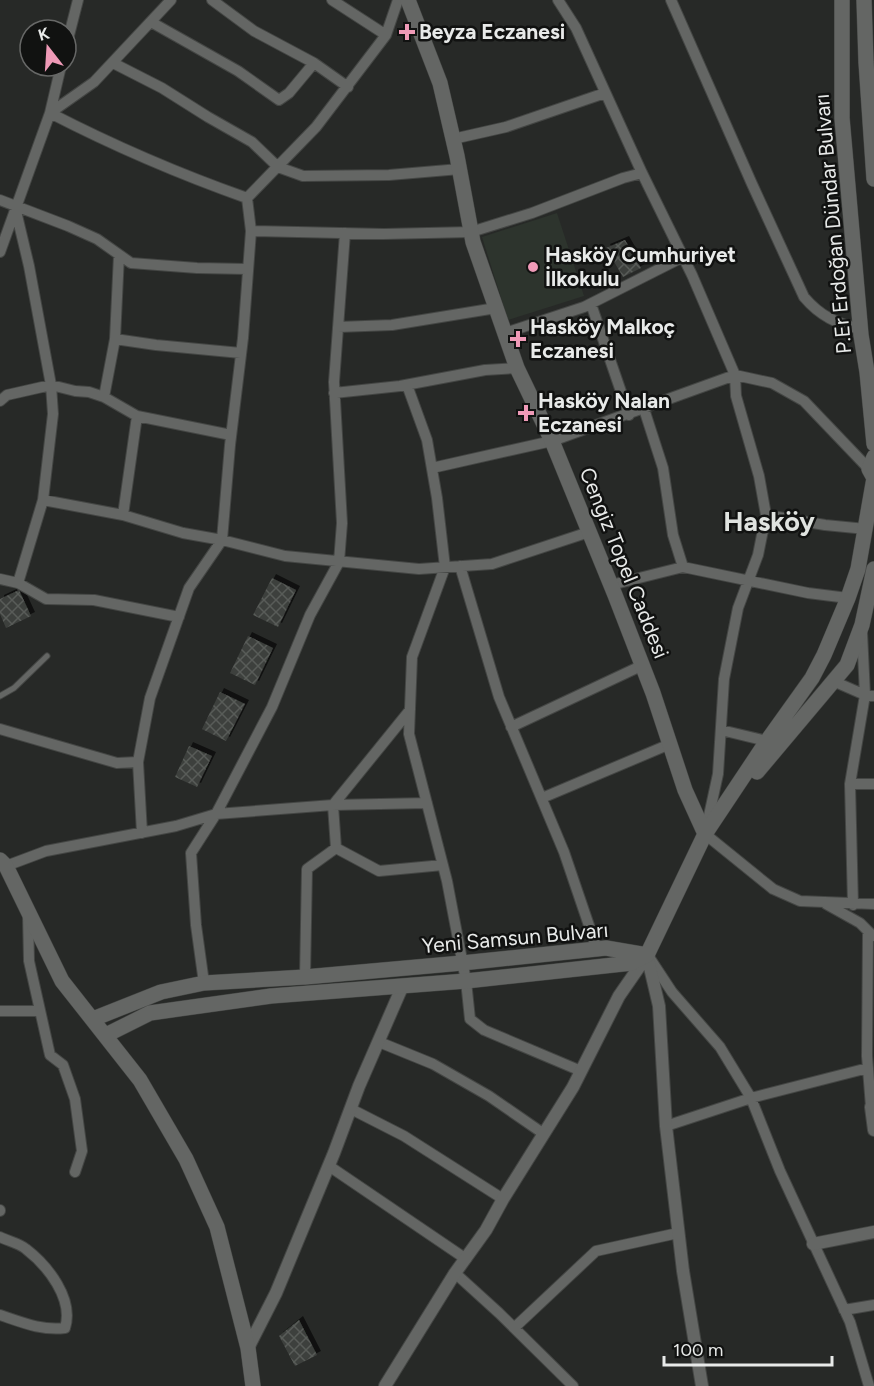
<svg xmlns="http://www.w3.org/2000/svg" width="874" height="1386" font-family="Figtree,sans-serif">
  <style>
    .built { fill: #2d342d }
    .building { fill: url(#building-cross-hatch); filter: url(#shadow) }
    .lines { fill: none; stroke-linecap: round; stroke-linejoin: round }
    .service-casing { stroke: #444644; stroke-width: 7 }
    .minor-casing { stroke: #444644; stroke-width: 12 }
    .tertiary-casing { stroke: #444644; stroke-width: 14 }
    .secondary-casing { stroke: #444644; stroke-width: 16 }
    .service { stroke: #646664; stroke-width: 5 }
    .minor { stroke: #646664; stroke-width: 10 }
    .tertiary { stroke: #646664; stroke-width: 12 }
    .secondary { stroke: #646664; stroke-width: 15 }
    .poi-dot { fill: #ef9ab7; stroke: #111211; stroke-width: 2 }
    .labels { text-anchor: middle; stroke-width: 5; stroke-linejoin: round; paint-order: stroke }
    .poi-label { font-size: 21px; font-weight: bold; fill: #e8eae9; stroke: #111211; text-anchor: start }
    .street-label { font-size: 21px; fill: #e8eae9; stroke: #111211 }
    .district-label { font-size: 27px; font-weight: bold; fill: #e0e3e0; stroke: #111211 }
  </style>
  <defs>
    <pattern id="building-cross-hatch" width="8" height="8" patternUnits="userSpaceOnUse" patternTransform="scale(1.5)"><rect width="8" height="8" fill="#3d403d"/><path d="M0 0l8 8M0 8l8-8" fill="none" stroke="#595c59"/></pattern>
    <filter id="shadow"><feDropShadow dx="4" dy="-4" stdDeviation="0" flood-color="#0009"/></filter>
  </defs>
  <rect width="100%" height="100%" fill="#272927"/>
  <path class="built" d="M557,213L584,296L508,320L482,237Z"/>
  <path class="building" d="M625,240L641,268L623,277L606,248Z
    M272,578L296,590L278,627L253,615Z
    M19,590L31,616L6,628L0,614V599Z
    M248,636L273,648L255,685L230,673Z
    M220,692L245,704L226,741L202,729Z
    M189,746L212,756L197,787L175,777Z
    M299,1320L317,1355L295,1366L279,1336Z"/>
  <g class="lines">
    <defs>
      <path id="service" d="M0,696L14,688L47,656"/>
      <path id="minor" d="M171,0L94,82L50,113C114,146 179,174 247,198L316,127L386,35
        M212,0L254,31L314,63
        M332,0L386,35L398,0
        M558,0L576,28L642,173L692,275L735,375L736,396L759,476L766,515L758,555L738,608L724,679L718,774L705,834L773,889L800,901L874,904
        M671,0L752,184L804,297C820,316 837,324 861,329
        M151,22L238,71L279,100L289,93L314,63L348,87
        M66,47L78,0
        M113,63L162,88L208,117L252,142L278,167L303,176L389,175L460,169
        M453,139L506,127L605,93
        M0,200L68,226L97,239L131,263L197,268L247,269
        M15,207L29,266L51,385L53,414L43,500L18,583
        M251,231L384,234L471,232L532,213L623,178L642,173
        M0,252L50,113L61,66
        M591,304L629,415
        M338,327L392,325L496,308
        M505,333L584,307L683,257
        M115,339L156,345L241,353
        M407,385L427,440L437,498L445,567L412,657L409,734L447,881L466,981L470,1019L484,1030L581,1071
        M334,393L400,386L485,370L517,368
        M104,397L115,339L119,255
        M0,401L7,395L51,385L75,391L89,392L104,397L137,416L231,435
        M644,409L663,468L673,535L683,567
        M432,468L552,441L735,375L772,383L804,401L869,469
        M43,500L123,515L183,533L222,540L285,556L419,569L492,564L589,532
        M123,515L137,416
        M766,515L825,525L866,529
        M460,566L499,697L564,852L597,949
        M0,579L18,583L46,599L94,600L179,617
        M611,585L683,567L808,593L848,598
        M833,681L865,695L874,696
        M410,710L333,805L336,848L379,871L443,865
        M511,727L643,665
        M0,729L117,763L138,762
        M721,730L767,741
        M850,784H874
        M542,798L670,744
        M142,833L138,762L150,698L189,588L222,540L230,445L243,338L251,231L247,198
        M6,866L46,851L176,826L216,814L333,805L427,803
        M826,904L860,923L873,936
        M853,905L850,784L865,695L862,632
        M28,915L29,961L50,1055L63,1065L75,1099L82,1151L75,1172
        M868,931L867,1056L871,1107L874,1108
        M649,957L672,992L720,1047L751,1098L780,1171L850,1322L869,1386
        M305,977L307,869L336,848
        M204,983L196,925L191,853L216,814L272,707L310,615L339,562L342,523L334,382L345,233
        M0,1011H40
        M379,1042L433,1064L489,1096L544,1134
        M351,1109L404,1136L503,1199
        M666,1126L751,1098L868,1068
        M329,1166L466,1259
        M0,1210V1211
        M0,1237C8,1241 19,1243 26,1249C48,1266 74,1299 65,1328C42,1331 21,1322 0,1315
        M455,1273L499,1313L573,1386
        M844,1310L874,1305
        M514,1328L596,1251L678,1233"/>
      <path id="tertiary" d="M647,955L659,1006L666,1126L683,1271L702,1386
        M871,1107L874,1130
        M813,1244L874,1232
        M248,1348L276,1293L334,1153L359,1086L403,985
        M385,1386L455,1273L486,1230L503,1199L573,1087L619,996L646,957"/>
      <path id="secondary" d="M408,0L440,83L457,156L473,242L517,368L552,441L615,595L653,693L685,790L705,834
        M842,0V118L861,335L867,372L874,444
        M864,0L866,62L874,179
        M874,457L869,469L874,478
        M757,772L847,665L862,625L874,569
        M0,860L6,866L62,981L140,1080L186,1159L217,1227L248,1348L253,1386
        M647,955L705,834L767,741L812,678L824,655L848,598L858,569L874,478
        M93,1019L161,992L204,983L305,977L462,963L606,948L647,955
        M106,1035L150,1013L271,996L466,981L632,963L647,955"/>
    </defs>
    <use href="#service" class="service-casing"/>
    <use href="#minor" class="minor-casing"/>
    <use href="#tertiary" class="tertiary-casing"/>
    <use href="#secondary" class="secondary-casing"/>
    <use href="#service" class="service"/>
    <use href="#minor" class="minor"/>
    <use href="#tertiary" class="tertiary"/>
    <use href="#secondary" class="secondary"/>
  </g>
  <g class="poi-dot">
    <path d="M404 23h6v6h6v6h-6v6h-6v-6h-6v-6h6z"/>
    <circle cx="533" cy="267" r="6"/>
    <path d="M515 330h6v6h6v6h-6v6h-6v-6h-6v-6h6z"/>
    <path d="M523 404h6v6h6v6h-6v6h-6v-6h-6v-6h6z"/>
  </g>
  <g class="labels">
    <g class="poi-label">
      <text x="419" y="39">Beyza Eczanesi</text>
      <text x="545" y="262">Hasköy Cumhuriyet<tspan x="545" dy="24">İlkokulu</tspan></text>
      <text x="530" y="334">Hasköy Malkoç<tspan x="530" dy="24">Eczanesi</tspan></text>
      <text x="538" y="408">Hasköy Nalan<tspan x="538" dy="24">Eczanesi</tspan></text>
    </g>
    <g class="street-label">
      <text transform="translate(833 224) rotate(-95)" y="7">P.Er Erdoğan Dündar Bulvarı</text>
      <text transform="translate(624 563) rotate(68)" y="7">Cengiz Topel Caddesi</text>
      <text transform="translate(515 938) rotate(-5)" y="7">Yeni Samsun Bulvarı</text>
    </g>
    <g class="district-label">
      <text x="769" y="531">Hasköy</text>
    </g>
  </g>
  <g transform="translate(48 48) rotate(343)"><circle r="28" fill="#111211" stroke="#676867" stroke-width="1.5"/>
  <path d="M0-4.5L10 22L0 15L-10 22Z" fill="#ef9ab7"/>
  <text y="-9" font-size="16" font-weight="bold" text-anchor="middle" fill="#e8eae9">K</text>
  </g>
  <path d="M664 1356v9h168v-9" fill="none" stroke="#e8eae9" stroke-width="3"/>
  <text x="673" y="1356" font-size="18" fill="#e8eae9" stroke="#111211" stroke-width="4.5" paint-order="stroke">100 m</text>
</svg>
